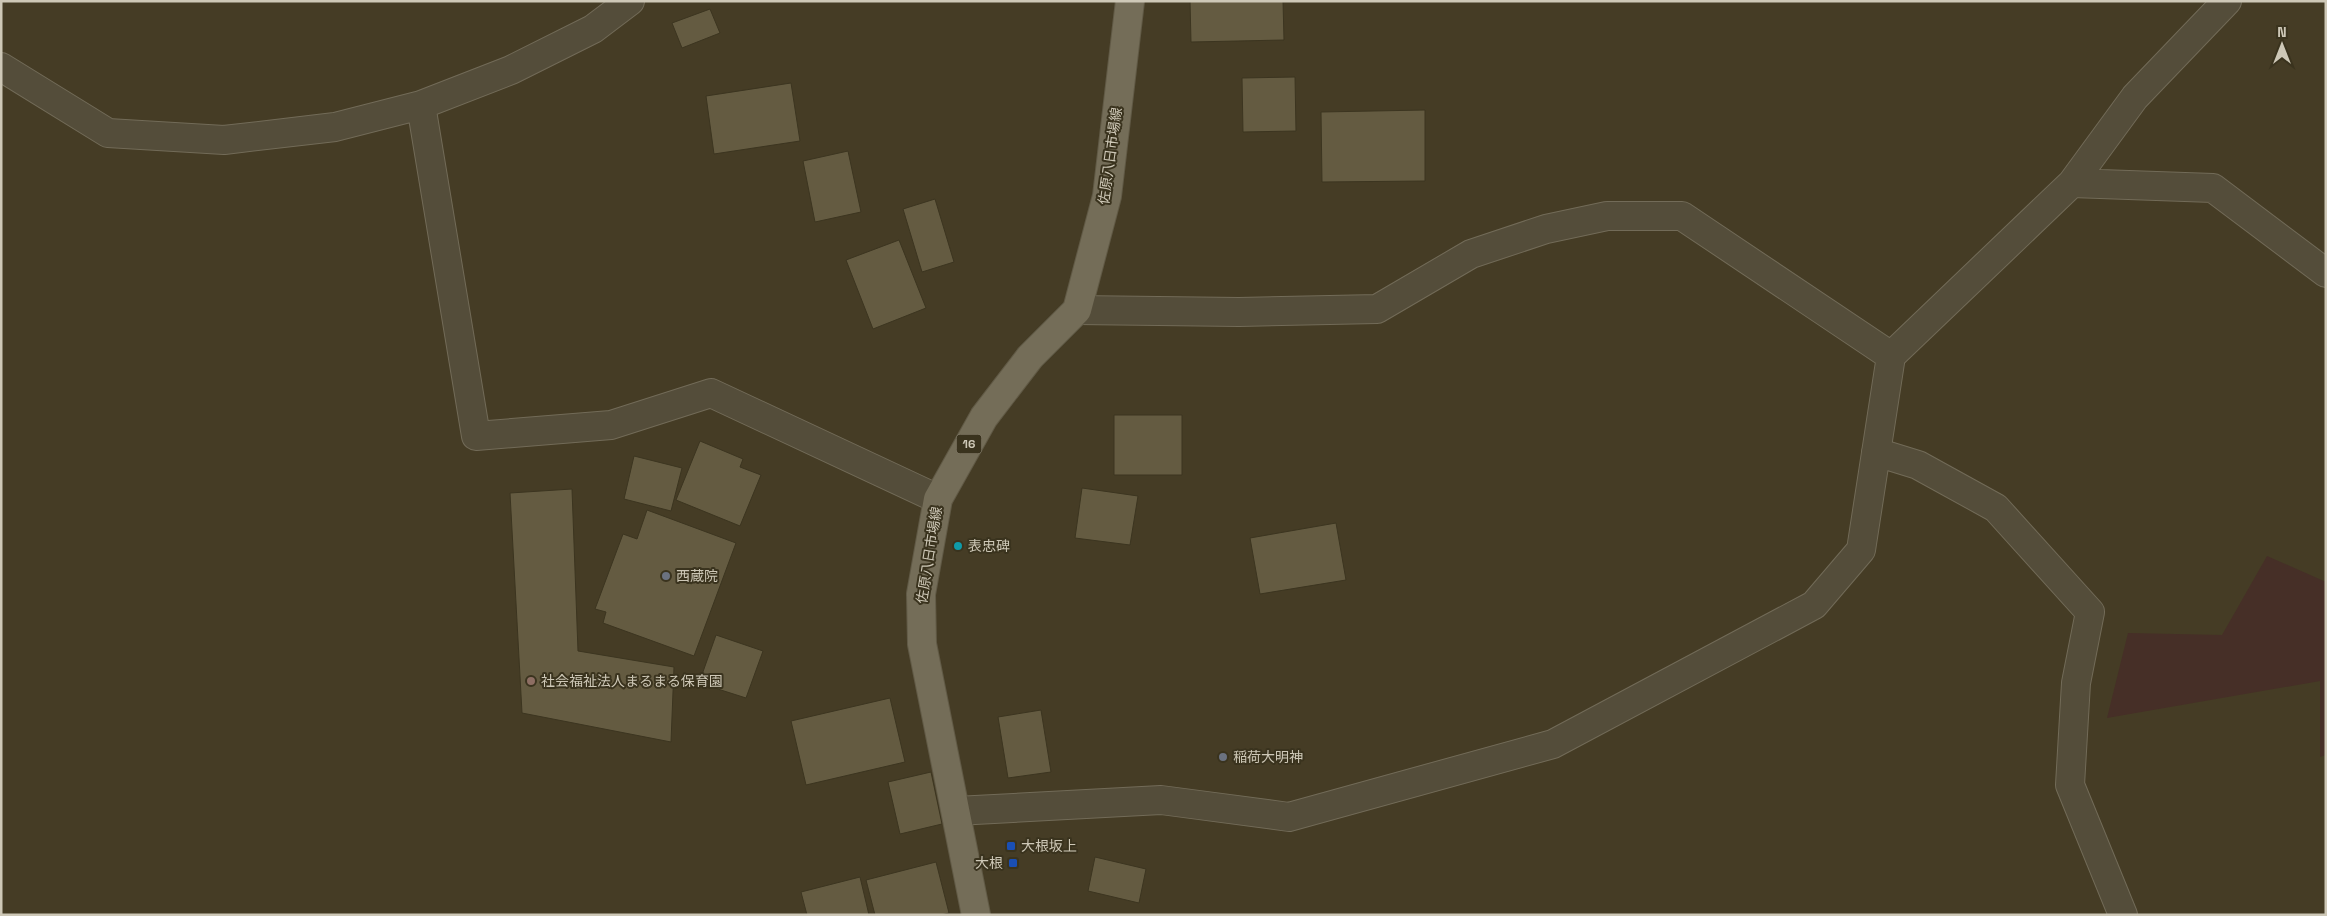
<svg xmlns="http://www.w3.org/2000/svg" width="2327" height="916" font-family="'Space Grotesk','Noto Sans JP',sans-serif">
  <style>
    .green { fill: #462f27 }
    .building { fill: #645b41; stroke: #3c3520 }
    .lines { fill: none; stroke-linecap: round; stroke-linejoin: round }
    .minor-casing { stroke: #726b58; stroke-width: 30 }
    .primary-casing { stroke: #615a46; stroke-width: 30 }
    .minor { stroke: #544d3a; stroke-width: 28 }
    .primary { stroke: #746d58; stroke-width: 28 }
    .culture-dot { fill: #0f9aa8; stroke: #3a331e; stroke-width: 2 }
    .worship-dot { fill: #6b7280; stroke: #3a331e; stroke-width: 2 }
    .education-dot { fill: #8d6e63; stroke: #3a331e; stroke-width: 2 }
    .transit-dot { fill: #1a4fb4; stroke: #3a331e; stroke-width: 2 }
    .labels { text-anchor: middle; stroke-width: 4; stroke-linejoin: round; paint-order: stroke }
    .shield { fill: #3a331e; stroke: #a29b89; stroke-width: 1 }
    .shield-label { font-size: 12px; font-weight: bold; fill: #cec8b7 }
    .street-label { font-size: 14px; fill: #cec8b7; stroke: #3a331e }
    .poi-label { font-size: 14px; fill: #cec8b7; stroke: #3a331e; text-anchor: start }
  </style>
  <rect width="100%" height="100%" fill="#453c25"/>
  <path class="green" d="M2267,556L2326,582V755L2320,757V681L2107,718L2128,633L2222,635Z"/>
  <path class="building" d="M1190,1H1283L1284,40L1191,42Z
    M710,9L720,33L682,48L672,23Z
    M1295,77L1296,131L1243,132L1242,78Z
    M791,83L800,141L714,154L706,96Z
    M1425,110V181L1322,182L1321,112Z
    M848,151L861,212L815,222L803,161Z
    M935,199L954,262L922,272L903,209Z
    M899,240L926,308L873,329L846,260Z
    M1114,415H1182V475H1114Z
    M700,441L743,459L740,467L761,475L740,526L676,500Z
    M634,456L682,468L671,511L624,499Z
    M1082,488L1138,496L1130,545L1075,538Z
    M572,489L578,651L674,667L671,742L522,713L510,493Z
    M647,510L736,543L694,656L603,623L606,612L595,609L623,534L637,539Z
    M1336,523L1346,580L1260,594L1250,538Z
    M716,635L763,651L746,698L699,683Z
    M890,698L905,762L806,785L791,721Z
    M1041,710L1051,772L1008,778L998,717Z
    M931,772L942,824L900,834L888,782Z
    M1095,857L1146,869L1139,903L1088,891Z
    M936,862L949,913L941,915H875L866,880Z
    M860,877L869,915H807L801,892Z"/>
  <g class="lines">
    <defs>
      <path id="minor" d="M1,67L108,133L224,140L335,127L421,105L511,70L593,29L630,1
        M421,105L476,436L611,425L711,393L938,499
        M2072,183L2213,188L2326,273
        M1077,310L1239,312L1377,309L1471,254L1546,229L1607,216H1682L1891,356
        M1876,452L1918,465L1996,508L2090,612L2076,683L2070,785L2123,915
        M956,811L1161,800L1289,817L1553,744L1814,605L1861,550L1891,356L2072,183L2135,97L2227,1"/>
      <path id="primary" d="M976,915L922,644L921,594L938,499L984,417L1030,357L1077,310L1107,196L1130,1"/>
    </defs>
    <use href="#minor" class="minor-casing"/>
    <use href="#primary" class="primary-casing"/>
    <use href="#minor" class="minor"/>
    <use href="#primary" class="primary"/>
  </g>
  <circle class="culture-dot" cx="958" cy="546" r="5"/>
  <g class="worship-dot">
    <circle cx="666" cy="576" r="5"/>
    <circle cx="1223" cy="757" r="5"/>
  </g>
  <circle class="education-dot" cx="531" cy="681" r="5"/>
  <g class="transit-dot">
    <rect x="1006" y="841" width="10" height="10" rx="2.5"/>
    <rect x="1008" y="858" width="10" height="10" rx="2.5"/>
  </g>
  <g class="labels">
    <rect class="shield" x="956.5" y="434.5" width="25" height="19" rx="4"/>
    <g class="shield-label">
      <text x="969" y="448">16</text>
    </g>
    <g class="street-label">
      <text transform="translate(1110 156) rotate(-82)" y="5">佐原八日市場線</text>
      <text transform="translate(929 555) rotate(-81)" y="5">佐原八日市場線</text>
    </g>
    <g class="poi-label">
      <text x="968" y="551">表忠碑</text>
      <text x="676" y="581">西蔵院</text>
      <text x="541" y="686">社会福祉法人まるまる保育園</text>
      <text x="1233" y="762">稲荷大明神</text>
      <text x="1021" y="851">大根坂上</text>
      <text x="1003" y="868" text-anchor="end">大根</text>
    </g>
  </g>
  <rect width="2327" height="916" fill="none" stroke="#cec8b7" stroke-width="5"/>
  <g transform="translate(2282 45)" stroke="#3a331e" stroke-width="4" paint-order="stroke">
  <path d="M0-4L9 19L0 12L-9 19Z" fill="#cec8b7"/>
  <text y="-8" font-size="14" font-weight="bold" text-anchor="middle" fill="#cec8b7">N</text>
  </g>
</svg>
